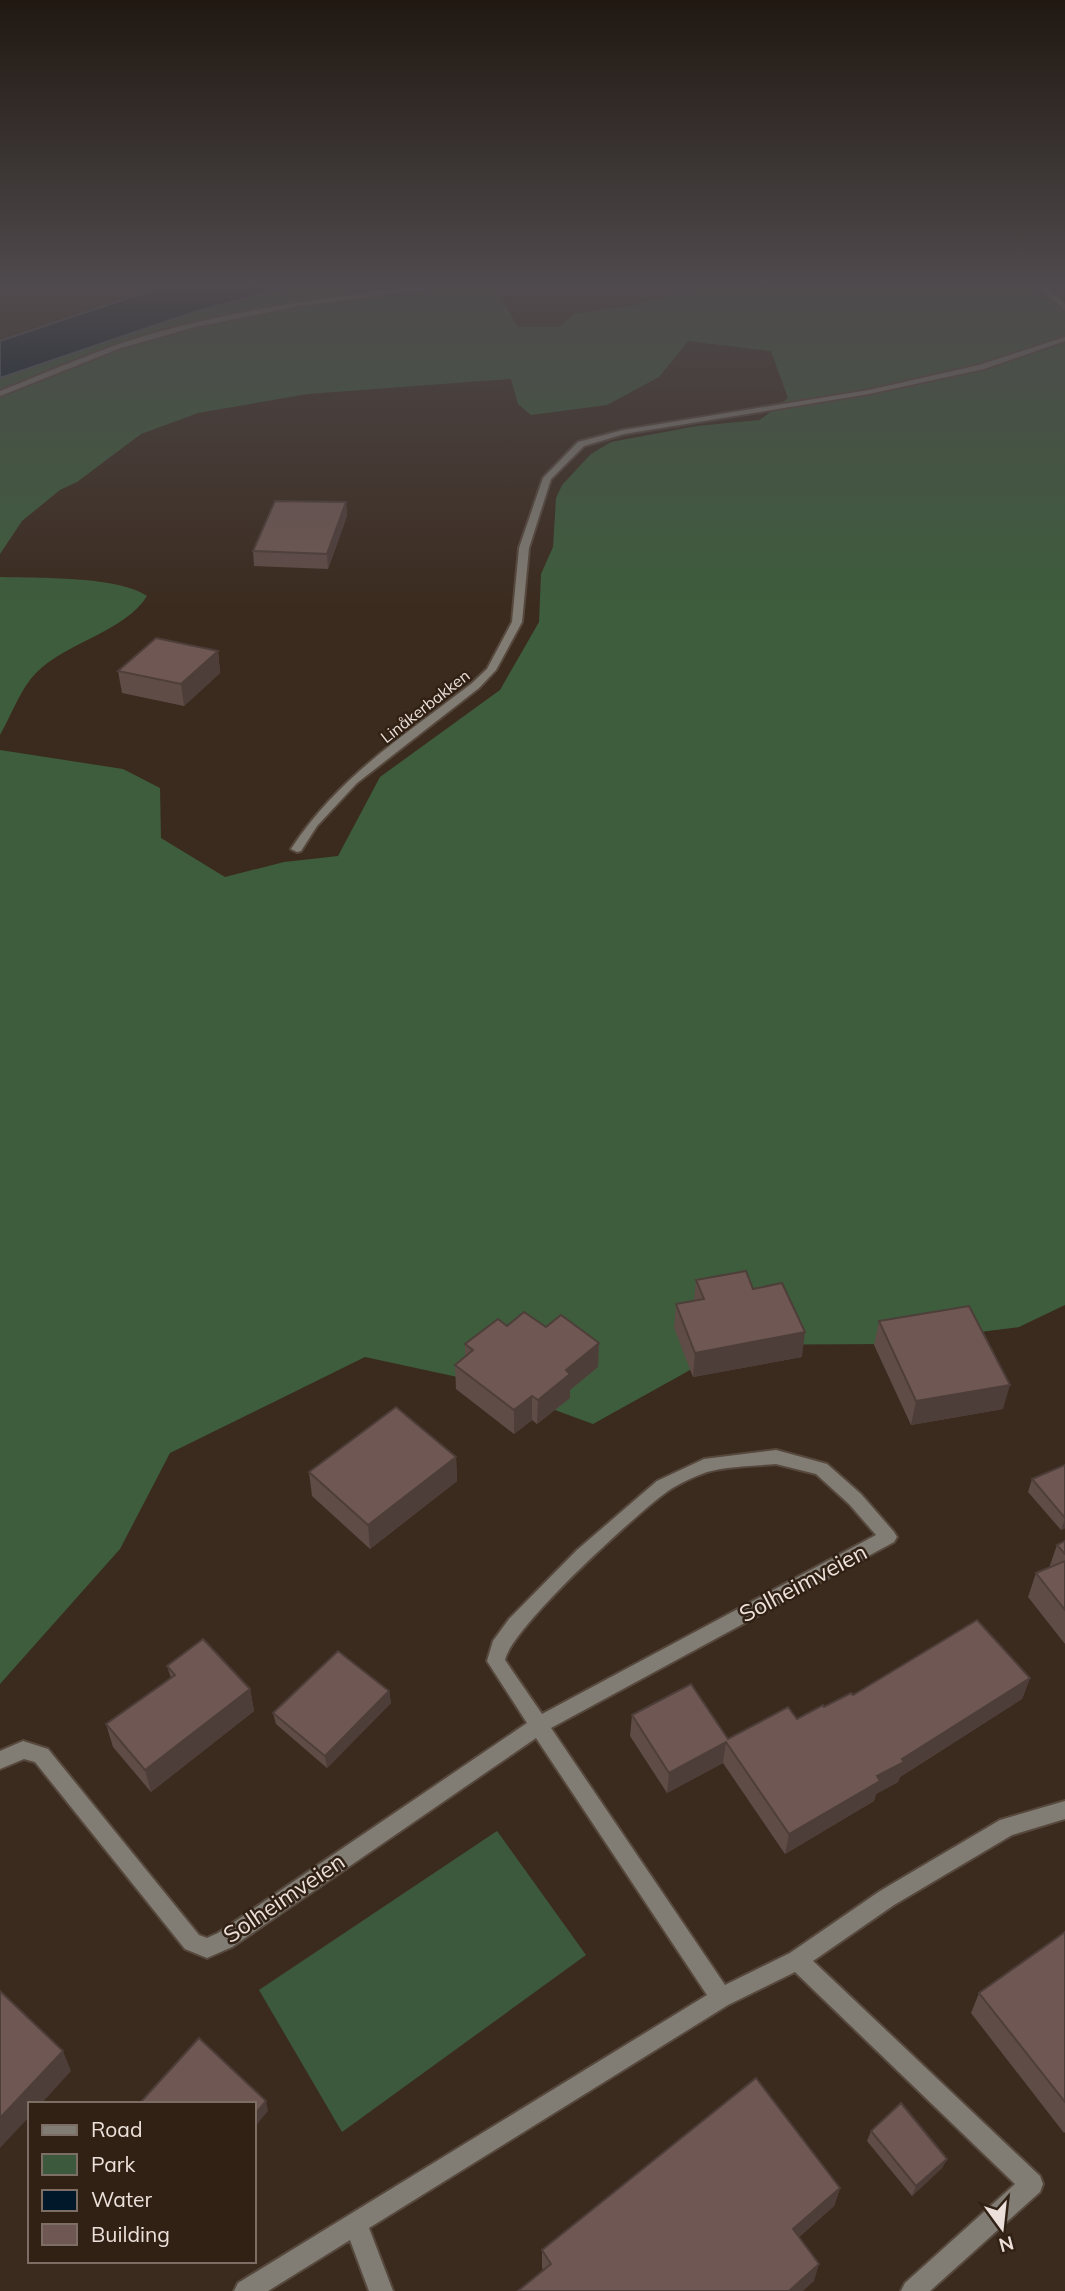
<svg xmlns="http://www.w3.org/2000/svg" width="1065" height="2291" font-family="Mulish,sans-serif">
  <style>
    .green { fill: #3d593d }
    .forest { fill: #3d5d3c }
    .water { fill: #00182a; stroke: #47545f; stroke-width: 2 }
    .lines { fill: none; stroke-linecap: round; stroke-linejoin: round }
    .minor-casing { stroke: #57483d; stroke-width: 4 }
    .minor { fill: #817d74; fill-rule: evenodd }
    .wall { fill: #5f4c47 }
    .shaded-wall { fill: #4e3e3a }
    .building { fill: #6f5853; stroke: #4e3e3a; stroke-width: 2 }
    .labels { text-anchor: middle; stroke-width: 5; stroke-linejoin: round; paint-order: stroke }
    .far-street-label { font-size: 16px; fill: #ece1da; stroke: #312115 }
    .near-street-label { font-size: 23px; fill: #ece1da; stroke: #312115 }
  </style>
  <rect width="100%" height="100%" fill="#3b2b1f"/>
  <path class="green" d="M497,1831L586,1955L342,2132L259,1990Z"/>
  <path class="forest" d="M293,286H493L518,327H560L574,314L630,306L710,286H1030L1036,294L1065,305V1305L1019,1327L883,1344L735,1345L593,1424L476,1381L365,1357L170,1453L120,1549L0,1684V750L123,769L160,788L161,838L225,877L284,862L338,856L380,777L500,690L539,622L541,574L553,547L556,498L562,485L591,454L611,442L697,426L760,420L788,398L771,351L688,341L659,377L607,405L531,415L518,404L511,379L307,394L198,413L141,434L77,482L60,490L22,521L0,554V378L197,311Z
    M0,577C36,578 119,576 147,596C125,632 66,642 36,673C21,688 11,716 0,735Z"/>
  <path class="water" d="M164,286H293L197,311L0,378V341Z"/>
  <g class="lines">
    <defs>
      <path id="minor" d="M422,286H446L300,306L195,327L121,348L0,396V391C51,371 101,348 154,333C242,308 332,297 422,286Z
        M1037,286H1045L1065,304V310Z
        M1065,337V341L984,369L869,394L624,434L584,446L551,479L529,548L522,622L496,670L479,688L357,783L317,826L301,851L297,852L291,849C338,777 405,735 471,684L487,669L512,622L519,548L543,478L578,442L623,430L869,390L979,365Z
        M776,1450L827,1464L861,1494L894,1532L897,1537L894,1542L551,1728L725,1985L790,1953L880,1891L1000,1820L1065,1801V1819L1012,1835L894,1905L813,1961L1040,2176L1043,2184L1040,2192L930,2291H901L905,2283L1015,2184L795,1972L728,2005L369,2228L393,2291H369L350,2240L268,2291H234L238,2283L707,1995L536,1738L232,1947L207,1958L185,1949L35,1762L24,1759L0,1769V1751L23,1741L48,1749L199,1935L207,1938L218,1933L527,1723L487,1661L493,1641L509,1619L577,1550L657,1481L704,1459ZM776,1464L816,1474L849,1504L876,1535L542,1714L505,1660C512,1627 636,1514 668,1491C678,1484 695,1476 707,1472C728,1466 754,1466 776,1464Z"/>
    </defs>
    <use href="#minor" class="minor-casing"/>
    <use href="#minor" class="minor"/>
  </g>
  <path class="wall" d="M346,502L347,516L328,569L254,566L253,551Z
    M218,651L220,673L184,706L122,693L118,671Z
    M696,1280L753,1289L802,1357L693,1377L674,1328L676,1304L694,1300Z
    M879,1321L1003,1409L911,1425L874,1345Z
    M507,1326L546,1327L599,1343L598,1367L570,1390V1398L537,1424L532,1420L514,1434L456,1389L455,1365L465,1356V1344Z
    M456,1457L457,1481L370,1549L312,1496L309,1472Z
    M1065,1465V1528L1061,1530L1028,1492L1032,1479Z
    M1065,1541V1644L1028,1597L1036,1573L1049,1568L1057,1545Z
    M167,1666L250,1689L254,1711L151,1792L113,1747L106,1724L171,1678Z
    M1030,1678L1022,1699L900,1777L898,1782L876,1794L874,1801L785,1854L723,1763L667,1793L630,1736L632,1715L728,1739L797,1719L853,1695Z
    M389,1691L391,1703L327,1768L276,1724L273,1713Z
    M1065,1932V2132L1064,2133L971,2013L979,1993Z
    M871,2131L947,2159L942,2168L912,2196L867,2141Z
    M840,2188L834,2206L799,2237L814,2281L543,2270L542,2267V2250Z"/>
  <path class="shaded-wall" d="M346,502L347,516L328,569L327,554Z
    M218,651L220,673L184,706L181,684Z
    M805,1332L802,1357L693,1377L695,1353Z
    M599,1343L598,1367L570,1390V1398L537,1424L538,1400L566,1370Z
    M1010,1385L1003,1409L911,1425L916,1401Z
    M532,1396V1420L514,1434V1410Z
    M456,1457L457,1481L370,1549L368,1525Z
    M1065,1518V1528L1061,1530Z
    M1030,1678L1022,1699L900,1777L898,1782L876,1794L874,1801L785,1854L789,1834L902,1759Z
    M250,1689L254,1711L151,1792L145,1770Z
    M389,1691L391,1703L327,1768L325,1756Z
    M726,1742L723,1763L667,1793L669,1773Z
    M63,2051L71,2071L41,2104H30V2116L0,2148V2118Z
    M266,2101L268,2111L254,2128V2115Z
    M947,2159L942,2168L912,2196L916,2186Z
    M840,2188L834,2206L788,2246L793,2229Z
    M819,2264L814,2281L803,2291H789Z"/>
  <path class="building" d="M275,501L346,502L327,554L253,551Z
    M156,638L218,651L181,684L118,671Z
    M746,1271L753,1289L782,1283L805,1332L695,1353L676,1304L704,1299L696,1280Z
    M969,1306L1010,1385L916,1401L879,1321Z
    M524,1312L546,1327L561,1315L599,1343L566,1370L570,1374L538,1400L532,1396L514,1410L455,1365L473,1350L465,1344L498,1319L507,1326Z
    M396,1407L456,1457L368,1525L309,1472Z
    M1065,1465V1518L1032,1479Z
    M1065,1541V1554L1057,1545Z
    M1065,1561V1610L1036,1573Z
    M977,1620L1030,1678L902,1759L904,1762L877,1776L880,1781L789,1834L726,1742L669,1773L632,1715L691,1684L728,1739L788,1707L797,1719L823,1705L824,1707L851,1693L853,1695Z
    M203,1639L250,1689L145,1770L106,1724L175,1675L167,1666Z
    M338,1651L389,1691L325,1756L273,1713Z
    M1065,1932V2102L979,1993Z
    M0,1991L63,2051L0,2118Z
    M199,2038L266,2101L254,2115V2104H139Z
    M756,2078L840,2188L793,2229L819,2264L789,2291H518L551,2264L542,2250Z
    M901,2103L947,2159L916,2186L871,2131Z"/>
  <linearGradient id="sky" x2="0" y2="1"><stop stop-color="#201811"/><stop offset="0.47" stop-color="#4f4a4d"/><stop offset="1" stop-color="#4f4a4d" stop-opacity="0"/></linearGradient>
  <rect width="1065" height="607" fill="url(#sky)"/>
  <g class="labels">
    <g class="far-street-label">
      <text transform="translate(425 706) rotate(-38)" y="6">Linåkerbakken</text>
    </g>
    <g class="near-street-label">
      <text transform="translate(803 1583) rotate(-28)" y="8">Solheimveien</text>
      <text transform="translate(284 1898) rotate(-34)" y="8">Solheimveien</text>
    </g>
  </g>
  <rect x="28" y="2102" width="228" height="161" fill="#312115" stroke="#7c6e64" stroke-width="2"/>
  <rect x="42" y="2125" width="35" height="10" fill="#817d74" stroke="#7c6e64" stroke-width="2"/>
  <text x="91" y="2137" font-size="21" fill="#ece1da">Road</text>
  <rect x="42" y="2154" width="35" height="21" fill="#3d593d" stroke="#7c6e64" stroke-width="2"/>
  <text x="91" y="2172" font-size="21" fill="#ece1da">Park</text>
  <rect x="42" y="2190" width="35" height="21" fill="#00182a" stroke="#7c6e64" stroke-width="2"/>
  <text x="91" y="2207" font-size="21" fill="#ece1da">Water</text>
  <rect x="42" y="2224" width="35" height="21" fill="#6f5853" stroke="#7c6e64" stroke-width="2"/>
  <text x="91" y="2242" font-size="21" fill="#ece1da">Building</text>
  <g transform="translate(1002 2228) rotate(165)" stroke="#312115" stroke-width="5" paint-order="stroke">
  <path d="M0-5L12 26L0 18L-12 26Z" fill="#ece1da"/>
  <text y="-10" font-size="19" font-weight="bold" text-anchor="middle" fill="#ece1da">N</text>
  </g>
</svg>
